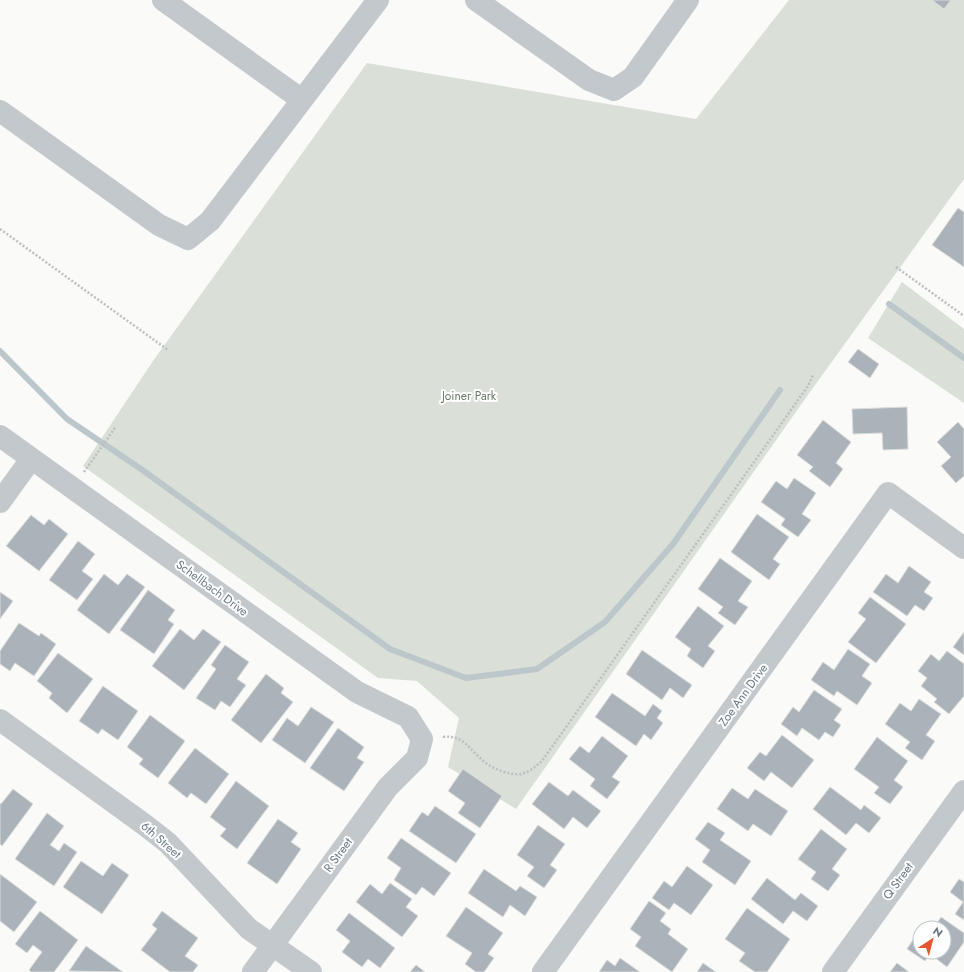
<svg xmlns="http://www.w3.org/2000/svg" width="964" height="972" font-family="Jost,sans-serif">
  <style>
    .green { fill: #dadfd7 }
    .lines { fill: none; stroke-linecap: round; stroke-linejoin: round }
    .stream { stroke: #bbc7cb; stroke-width: 6 }
    .building { fill: #aab3b9; stroke: #dcdcda }
    .path { stroke: #bbbfc2; stroke-width: 2.5; stroke-dasharray: 2 2; stroke-linecap: butt }
    .street { stroke: #c3c8cc; stroke-width: 22 }
    .labels { text-anchor: middle; stroke-width: 4; stroke-linejoin: round; paint-order: stroke }
    .park-label { font-size: 12px; fill: #687a64; stroke: #fff }
    .street-label { font-size: 12px; fill: #657683; stroke: #fff }
  </style>
  <rect width="100%" height="100%" fill="#fafaf8"/>
  <path class="green" d="M789,0H964V179L810,392L516,809L448,767L459,718L417,681L378,678L83,466L153,361L367,63L696,119Z
    M902,282L964,329V403L868,338Z"/>
  <g class="lines">
    <path class="stream" d="M889,304L964,358
      M0,351L67,419L141,469L390,649L466,678L537,669L605,622L673,544L780,390"/>
  </g>
  <path class="building" d="M932,0H951L944,9Z
    M958,208L964,212V267L932,245Z
    M858,349L879,364L870,378L848,362Z
    M907,407L908,449L883,450L882,433L853,434L852,409Z
    M823,420L851,442L836,463L843,469L830,487L809,471L813,467L797,455Z
    M958,422L964,429V476L956,483L941,466L951,457L937,442Z
    M794,478L816,493L802,514L811,520L798,537L781,525L785,519L761,502L776,481L787,489Z
    M757,514L789,537L773,559L780,564L769,580L731,552Z
    M31,515L44,525L49,519L68,534L39,571L6,546Z
    M78,541L95,554L82,571L93,579L77,600L49,580Z
    M720,558L752,581L738,601L748,607L735,625L718,613L723,607L698,589Z
    M909,566L931,582L924,592L933,598L924,611L915,605L907,616L873,592L886,574L898,583Z
    M104,574L118,585L127,574L145,587L109,634L77,610Z
    M148,590L175,610L168,620L174,624L154,654L120,630Z
    M0,592L13,601L0,619Z
    M870,597L906,624L876,663L848,642L866,619L858,613Z
    M698,606L724,626L708,646L715,651L703,668L687,656L691,649L675,637Z
    M19,623L39,636L41,633L56,644L34,676L15,663L10,671L0,664V651Z
    M180,629L194,640L203,629L221,642L184,690L152,666Z
    M964,632V655L953,647Z
    M225,645L249,662L237,679L246,685L230,707L221,701L215,710L196,698L216,669L211,665Z
    M848,649L870,664L862,676L872,683L857,705L837,691L834,696L811,680L823,662L834,670Z
    M642,650L692,685L683,698L670,688L662,700L626,674Z
    M947,651L964,664V696L949,714L934,702L937,699L921,686L927,678L918,671L931,654L939,661Z
    M58,653L93,679L67,713L49,698L52,693L37,681Z
    M266,674L284,688L281,693L293,702L261,743L231,720Z
    M103,686L138,711L118,740L102,729L98,734L79,721Z
    M814,690L842,709L834,720L841,725L833,737L825,732L819,740L802,728L797,736L781,724L793,707L799,712Z
    M612,693L645,716L653,704L662,711L657,718L663,723L651,740L644,734L636,746L595,717Z
    M919,699L941,714L926,735L935,741L922,760L905,748L910,742L885,724L900,703L911,711Z
    M311,707L334,722L305,763L272,740L287,718L298,726Z
    M150,715L185,741L158,778L139,764L143,759L127,747Z
    M338,728L364,747L357,758L364,762L344,791L310,768Z
    M782,735L814,760L792,788L771,772L764,781L747,768L760,752L766,756Z
    M602,736L628,756L612,777L620,782L607,799L590,786L595,779L569,759L580,746L589,753Z
    M877,737L908,761L894,780L903,787L890,804L874,793L879,787L854,769Z
    M195,748L229,774L206,804L191,793L187,798L168,783Z
    M463,769L502,796L480,828L458,813L465,803L448,791Z
    M236,781L269,806L237,849L220,836L226,829L210,817Z
    M549,782L568,796L573,790L601,811L587,828L573,817L564,829L532,804Z
    M830,787L861,810L864,805L881,818L869,833L856,823L846,835L813,809Z
    M732,788L748,799L755,789L788,811L771,836L753,824L748,831L717,809Z
    M13,789L33,804L2,846L0,844V803L1,804Z
    M435,806L476,834L456,863L409,831L422,812L428,816Z
    M47,813L64,826L50,845L59,851L64,843L77,852L54,886L15,859Z
    M278,819L298,833L291,842L301,849L277,884L247,863Z
    M708,822L725,833L720,840L751,861L735,885L702,862L710,850L695,839Z
    M538,825L565,844L550,865L557,870L544,888L527,876L534,867L517,855Z
    M821,829L847,849L832,869L840,875L828,891L811,879L816,872L798,859Z
    M401,838L451,873L434,896L422,887L416,895L394,880L401,868L387,858Z
    M81,861L103,876L112,863L129,875L102,914L63,887Z
    M687,866L713,885L691,915L674,903L669,910L652,898L664,881L672,887Z
    M484,869L516,891L520,886L537,897L525,916L510,905L503,917L468,893Z
    M0,874L37,902L14,932L0,921Z
    M767,878L795,900L801,893L818,906L807,921L793,911L783,924L751,899Z
    M959,879L964,882V920L955,914L963,902L950,892Z
    M390,883L412,899L406,907L418,916L402,937L356,902L370,884L382,894Z
    M649,901L666,913L660,921L671,929L668,934L688,949L672,972L635,946L641,937L630,929Z
    M466,907L503,933L488,954L494,958L484,972H476L465,964L472,953L446,936Z
    M747,908L790,939L767,972H755L739,961L745,953L725,939Z
    M40,911L78,940L54,972H31L29,970L42,952L33,945L27,953L15,944Z
    M162,911L198,938L185,956L198,965L193,972H170L141,950L157,929L152,925Z
    M349,913L395,948L380,968L368,959L362,967L342,952L350,941L336,930Z
    M941,917L964,933V942L947,967L930,954L925,961L907,949L918,932L920,934V952H944V928H934Z
    M86,946L123,972L69,971Z
    M620,958L640,972H599L607,960L615,966Z
    M703,963L716,972H697Z
    M897,963L909,972H890Z
    M416,965L425,972H410Z"/>
  <g class="lines">
    <path class="path" d="M0,229L168,350
      M896,267L964,316
      M84,472L115,428
      M443,737C464,734 471,752 486,763C493,769 512,776 521,774C530,772 536,766 542,761L808,386L813,375"/>
    <path class="street" d="M163,0L302,100
      M476,0L589,80L614,90L633,77L688,0
      M0,111L159,225L188,239L210,221L378,0
      M0,436L357,692L408,717L422,739L417,758L388,787L253,972
      M0,502L31,459
      M0,720L145,825L168,843L249,929L311,972
      M543,972L888,493L964,548
      M833,972L964,791"/>
  </g>
  <g class="labels">
    <g class="park-label">
      <text x="469" y="400">Joiner Park</text>
    </g>
    <g class="street-label">
      <text transform="translate(212 588) rotate(36)" y="4">Schellbach Drive</text>
      <text transform="translate(743 695) rotate(-54)" y="4">Zoe Ann Drive</text>
      <text transform="translate(161 840) rotate(41)" y="4">6th Street</text>
      <text transform="translate(338 855) rotate(-54)" y="4">R Street</text>
      <text transform="translate(898 881) rotate(-54)" y="4">Q Street</text>
    </g>
  </g>
  <g transform="translate(932 940) rotate(36)"><circle r="19" fill="#ffffff" stroke="#c1c8cd"/>
  <path d="M0-3L7 15L0 10L-7 15Z" fill="#e4572e"/>
  <text y="-6" font-size="11" font-weight="bold" text-anchor="middle" fill="#657683">N</text>
  </g>
</svg>
